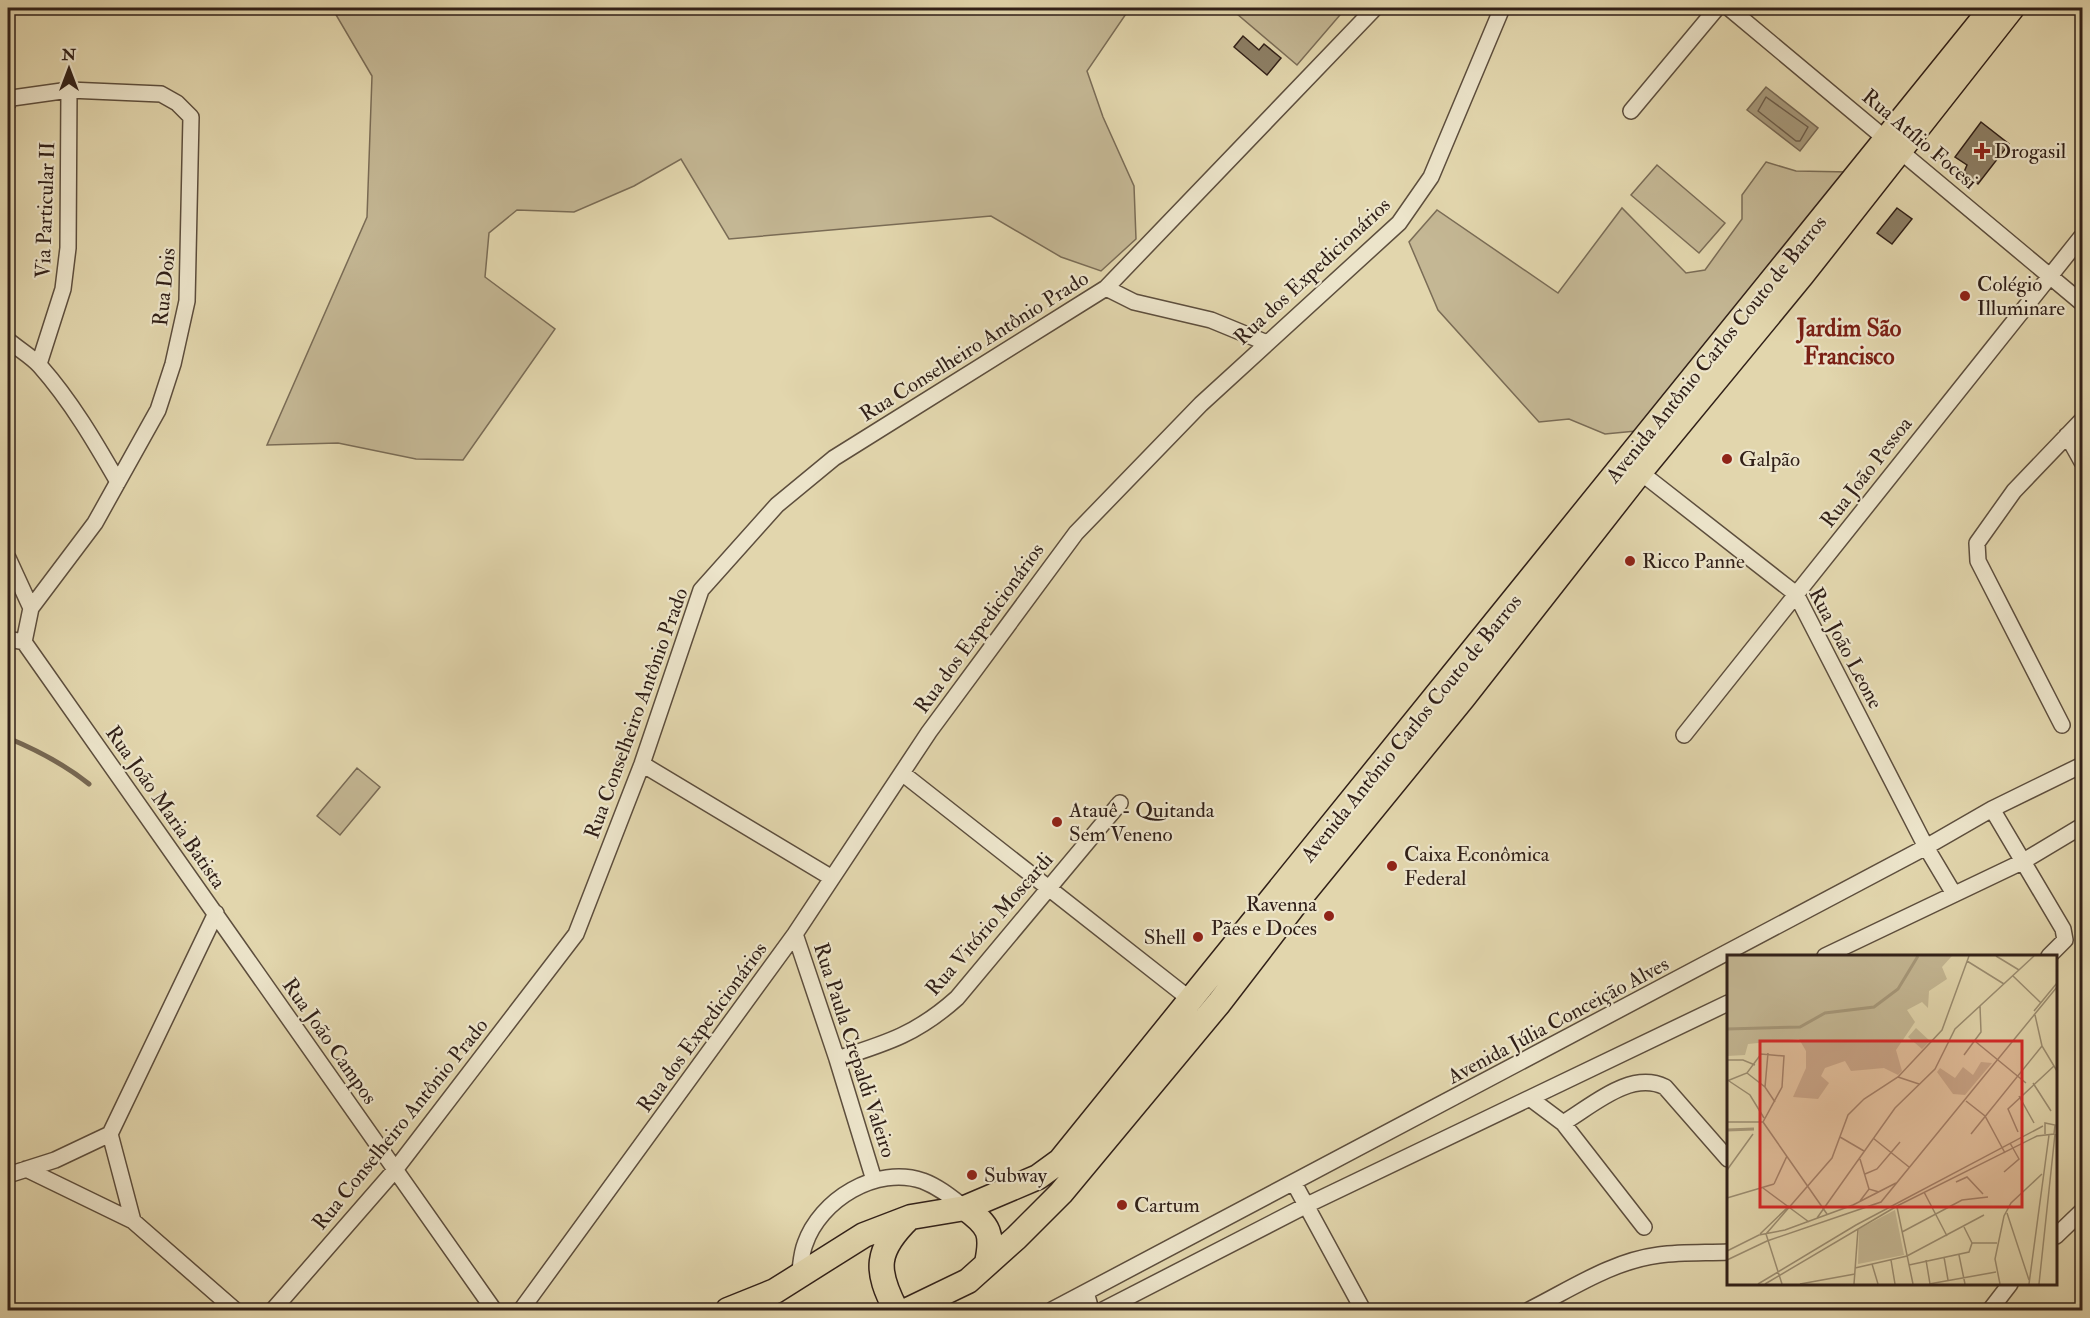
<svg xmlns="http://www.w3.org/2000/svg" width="2090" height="1318" font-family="'IM FELL Double Pica',serif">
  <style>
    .green { fill: #c4b794; stroke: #7a6c56; stroke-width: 1.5 }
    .water { fill: #a6987a; stroke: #776853; stroke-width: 1.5 }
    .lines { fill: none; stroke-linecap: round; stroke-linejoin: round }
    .shore { stroke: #6c5c49; stroke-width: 1.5 }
    .stream { stroke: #776853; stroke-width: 5 }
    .building { fill: #8d7f65; stroke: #312018; stroke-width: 1.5 }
    .minor-casing { stroke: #5d4e3d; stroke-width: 18 }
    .primary-casing { stroke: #312018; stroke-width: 27 }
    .minor { stroke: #ece4ca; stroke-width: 15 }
    .primary { stroke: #e2d6ad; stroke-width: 24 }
    .poi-dot { fill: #8f2418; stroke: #ece4ca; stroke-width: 2 }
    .labels { text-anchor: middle; stroke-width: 4.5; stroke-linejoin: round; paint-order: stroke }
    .street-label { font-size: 21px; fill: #312018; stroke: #ece4ca }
    .poi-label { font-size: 21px; fill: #312018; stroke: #ece4ca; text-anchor: start }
    .quarter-label { font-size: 24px; font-weight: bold; fill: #7a1f14; stroke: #ece4ca }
    .inset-river { fill: none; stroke: #a6987a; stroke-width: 3 }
    .inset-road { fill: none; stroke: #9b8d71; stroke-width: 1.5 }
    .view { fill: #d62828; fill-opacity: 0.15; stroke: #d62828; stroke-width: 3 }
    .inset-edge { fill: none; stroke: #312018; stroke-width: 3 }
  </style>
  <rect width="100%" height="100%" fill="#e2d6ad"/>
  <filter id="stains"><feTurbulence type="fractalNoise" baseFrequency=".00333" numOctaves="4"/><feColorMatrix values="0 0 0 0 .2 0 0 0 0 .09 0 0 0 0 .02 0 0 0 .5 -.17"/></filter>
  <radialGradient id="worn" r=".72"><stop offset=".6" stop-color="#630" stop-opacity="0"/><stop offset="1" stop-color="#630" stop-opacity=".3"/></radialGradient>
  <path class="green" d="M332,8H1130L1087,71L1103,117L1134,186L1136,239L1101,271L1061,257L991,216L729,239L681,159L634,186L574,212L517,210L489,233L485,277L555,329L463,460L416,459L338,443L267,445L367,217L372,76Z
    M1230,8H1346L1297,65Z
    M1766,162L1796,171L1849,172L1636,431L1605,434L1569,419L1539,422L1438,310L1409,242L1437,210L1558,293L1622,208L1686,273L1705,270L1742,219V195Z
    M1657,165L1725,223L1699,253L1631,195Z
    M357,768L380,787L340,835L317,816Z"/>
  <path class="water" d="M1766,87L1818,128L1800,151L1747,110Z"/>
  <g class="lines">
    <path class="shore" d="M1766,97L1808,127L1800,141H1796L1758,111Z"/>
    <path class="stream" d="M8,738C37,750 64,764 89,784"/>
  </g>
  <path class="building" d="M1243,36L1259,50L1264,44L1281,58L1267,75L1234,47Z
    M1981,122L2009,144L1978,184L1964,172L1967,165L1955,157Z
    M1897,208L1912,219L1892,244L1877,233Z"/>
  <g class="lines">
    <defs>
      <path id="minor" d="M1729,8L2082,303
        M8,103L12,98L69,90L161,94L177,103L191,117L187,301L173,364L158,410L95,523L31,608L24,642
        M1631,111L1717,8
        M1106,288L1134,302L1211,320L1267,343
        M8,340C18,349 31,356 40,366C71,401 95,442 118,482
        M39,364L63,289L68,248L69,90
        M2067,435L2082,462
        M1640,472L1796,594L1926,847L1954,894
        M8,558L31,608
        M8,639L24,642
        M24,642L494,1310
        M2062,725L1978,561L1977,543L2014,491L2082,420
        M1684,735L2082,236
        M642,764L832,878
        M902,773L1191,1000
        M1992,809L2063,929L2065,940L2049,956
        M795,934L837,1059L874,1180
        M1825,956L2022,862L2082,826
        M837,1059C887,1043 917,1034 957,998L1120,803
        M1531,1099L1563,1123L1644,1227
        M1563,1123C1592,1106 1630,1070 1665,1087L1728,1159
        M110,1134L216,913
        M110,1134L133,1221
        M26,1169L133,1221L235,1310
        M8,1175L55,1160L110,1134
        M1294,1183L1363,1310
        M2056,1236L2082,1211
        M799,1276C801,1266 801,1254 805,1244C820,1200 876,1165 923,1181C939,1187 952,1198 965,1208
        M1086,1292L1091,1310
        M273,1310L395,1170L576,934L642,764L701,590L777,505L834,458L1106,288L1375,8
        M521,1310L795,934L929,732L1076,533L1201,404L1399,223L1431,177L1502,8
        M1052,1310L1926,847L1992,809L2082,765
        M1103,1310L1307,1205L1728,1003
        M1529,1310C1571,1289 1612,1261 1659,1255C1682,1252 1706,1253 1728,1252
        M1990,1310L2010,1284"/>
      <path id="primary" d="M965,1208C990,1226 993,1234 987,1263
        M728,1310L775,1291L864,1235L911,1217L965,1208L1038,1177L1060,1161L1992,8
        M896,1310C875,1270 875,1251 909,1218
        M908,1310L968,1281L1016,1238L1061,1193L1219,1003L1295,904L1463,698L1640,472L1802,275L2012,8"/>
    </defs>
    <use href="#minor" class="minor-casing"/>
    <use href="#primary" class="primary-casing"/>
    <use href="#minor" class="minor"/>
    <use href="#primary" class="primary"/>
  </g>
  <g class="poi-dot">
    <path d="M1979 142h6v6h6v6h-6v6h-6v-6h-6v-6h6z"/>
    <circle cx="1965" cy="296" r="6"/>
    <circle cx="1727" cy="459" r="6"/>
    <circle cx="1630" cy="561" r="6"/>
    <circle cx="1057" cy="822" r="6"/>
    <circle cx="1392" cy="866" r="6"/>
    <circle cx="1329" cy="916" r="6"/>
    <circle cx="1198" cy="937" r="6"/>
    <circle cx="972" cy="1175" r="6"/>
    <circle cx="1122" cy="1205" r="6"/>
  </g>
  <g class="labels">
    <g class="street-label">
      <text transform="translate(1920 139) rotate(40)" y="7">Rua Atílio Focesi</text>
      <text transform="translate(45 210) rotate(-88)" y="7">Via Particular II</text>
      <text transform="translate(1312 271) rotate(-43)" y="7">Rua dos Expedicionários</text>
      <text transform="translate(164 287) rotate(-84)" y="7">Rua Dois</text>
      <text transform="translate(974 346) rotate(-32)" y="7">Rua Conselheiro Antônio Prado</text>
      <text transform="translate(1716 349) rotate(-51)" y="7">Avenida Antônio Carlos Couto de Barros</text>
      <text transform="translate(1866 472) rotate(-52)" y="7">Rua João Pessoa</text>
      <text transform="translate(979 628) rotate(-54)" y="7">Rua dos Expedicionários</text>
      <text transform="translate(1846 648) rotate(62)" y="7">Rua João Leone</text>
      <text transform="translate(636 713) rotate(-70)" y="7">Rua Conselheiro Antônio Prado</text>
      <text transform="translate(1411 728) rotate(-51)" y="7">Avenida Antônio Carlos Couto de Barros</text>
      <text transform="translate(166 807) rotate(55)" y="7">Rua João Maria Batista</text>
      <text transform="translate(989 924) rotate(-49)" y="7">Rua Vitório Moscardi</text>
      <text transform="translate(1558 1020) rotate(-28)" y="7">Avenida Júlia Conceição Alves</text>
      <text transform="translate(702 1027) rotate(-54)" y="7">Rua dos Expedicionários</text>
      <text transform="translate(330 1041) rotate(55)" y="7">Rua João Campos</text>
      <text transform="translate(855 1050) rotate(72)" y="7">Rua Paula Crepaldi Valeiro</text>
      <text transform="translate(400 1124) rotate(-51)" y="7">Rua Conselheiro Antônio Prado</text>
    </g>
    <g class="poi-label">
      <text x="1994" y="158">Drogasil</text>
      <text x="1977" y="291">Colégio<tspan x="1977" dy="24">Illuminare</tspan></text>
      <text x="1739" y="466">Galpão</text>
      <text x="1642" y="568">Ricco Panne</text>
      <text x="1069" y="817">Atauê - Quitanda<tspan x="1069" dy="24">Sem Veneno</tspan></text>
      <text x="1404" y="861">Caixa Econômica<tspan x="1404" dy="24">Federal</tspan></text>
      <text x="1317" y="911" text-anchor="end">Ravenna<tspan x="1317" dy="24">Pães e Doces</tspan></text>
      <text x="1186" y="944" text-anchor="end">Shell</text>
      <text x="984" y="1182">Subway</text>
      <text x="1134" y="1212">Cartum</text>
    </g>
    <g class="quarter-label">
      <text x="1849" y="336">Jardim São<tspan x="1849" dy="28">Francisco</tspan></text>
    </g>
  </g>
  <g transform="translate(1727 955)">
    <rect width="330" height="330" fill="#e2d6ad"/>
    <path d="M0,1H225L215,12L220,24L202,36L201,53L195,47L180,55L188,67L169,95L175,116L171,120L157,113L124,116L118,106L98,113L94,121L102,128L91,144L66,142L79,113V96L72,84L21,89L18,100L0,101ZM189,73L203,86L195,94L181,82ZM254,107L265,108L238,140L226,139L210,117L213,113L228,123L236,112L246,120ZM168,255L177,300L131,309L132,274Z" fill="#c4b794"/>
    <path class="inset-river" d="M0,74L73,72L98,58L147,52L171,34L191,1M0,175L27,174"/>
    <path class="inset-road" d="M269,1L292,15M240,6L277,29M286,21L314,48M307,56L330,28M308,60L315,91L330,116M249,87L299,128M237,100L254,77L253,51M0,105H16L28,110M20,118L38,132L48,147M171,122L192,129M0,126L20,118L34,99L57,101L55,132L36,167M2,126L23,140L37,163M306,128L324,156M38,132L41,98M292,141L307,168M239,146L258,161L278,198M0,167H36M36,167L100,259M291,177L281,154L327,111M244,179L315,91M113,182L137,196M146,183L182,212M133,204L142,234M0,215L26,179M277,217L292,204L283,188M138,219L150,214L173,187M229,227L240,222L256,239M47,229L60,201M36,233L82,267M197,237L220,281M0,243L47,229M133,246L142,234L152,237M170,252L186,329M280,258L302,325M90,263L168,153L208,114L228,74L307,1M175,277L235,245L261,242M33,279L62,251M245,288H270M0,296L32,280L58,275L126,250L169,228M232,300L238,329M217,302L221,325M0,305L40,286L154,247L330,32M164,305L168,329M199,305L203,329M145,309L151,329M182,310L242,297L245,288L237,272M128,313L180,301L257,260M31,329L129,270L316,171M38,329L170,251L310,181L327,179L328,170L318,168V179M55,329L39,279L105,203L121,160L137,144L171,122L215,75L242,1M73,329L128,319M127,329L131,274M202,329L269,317M273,329L268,304L277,261L284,248L315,219M302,329L322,180M312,329L328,179"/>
    <path class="view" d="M33,86H295V252H33Z"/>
    <rect width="330" height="330" class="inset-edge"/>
  </g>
  <rect width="2090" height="1318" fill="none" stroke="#e2d6ad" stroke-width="30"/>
  <rect x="9" y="9" width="2072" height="1300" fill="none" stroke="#312018" stroke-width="3"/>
  <rect x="15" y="15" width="2060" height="1288" fill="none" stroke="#312018" stroke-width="1.5"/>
  <g transform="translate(69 69)" stroke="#ece4ca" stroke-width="4.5" paint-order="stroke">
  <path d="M0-4.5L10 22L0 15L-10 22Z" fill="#312018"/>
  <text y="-9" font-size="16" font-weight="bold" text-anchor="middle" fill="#312018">N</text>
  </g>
  <rect width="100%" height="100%" filter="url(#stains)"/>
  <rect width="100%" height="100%" fill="url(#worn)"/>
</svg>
